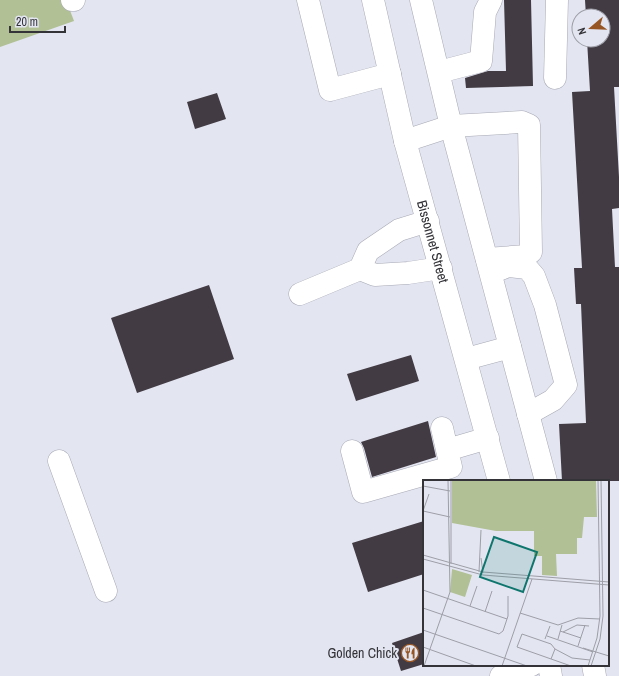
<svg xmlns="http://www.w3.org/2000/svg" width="619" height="676" font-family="'Archivo Narrow',sans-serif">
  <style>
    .green { fill: #b1c095 }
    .building { fill: #423b43 }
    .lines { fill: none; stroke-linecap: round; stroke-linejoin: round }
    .minor-casing { stroke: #a7a9b4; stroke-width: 23 }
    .major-casing { stroke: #a7a9b4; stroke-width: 23 }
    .minor { stroke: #fff; stroke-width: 22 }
    .major { stroke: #fff; stroke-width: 22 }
    .labels { text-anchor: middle; stroke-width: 4; stroke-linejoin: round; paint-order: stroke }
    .street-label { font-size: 14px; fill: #333338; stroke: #e3e5f1 }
    .poi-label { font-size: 14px; fill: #333338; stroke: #e3e5f1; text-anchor: end }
    .inset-road { fill: none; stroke: #9d9ea7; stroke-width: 1 }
    .view { fill: #0f766e; fill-opacity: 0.15; stroke: #0f766e; stroke-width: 2 }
    .inset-edge { fill: none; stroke: #333338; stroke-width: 2 }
  </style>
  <rect width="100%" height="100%" fill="#e3e5f1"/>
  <path class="green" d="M0,0H66L74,21L0,47Z"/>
  <path class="building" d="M504,0H531L533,86L466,88L465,78L488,71H506Z
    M585,0H619V87H614L619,177V208L612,209L615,267H619V481H562L559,424L586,423L581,304H576L574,268H582L572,92L590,91L587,40H603V16H586Z
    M217,93L226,119L195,129L187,102Z
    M209,285L234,359L137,393L111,318Z
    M411,355L419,381L356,401L347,374Z
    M428,421L436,457L372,477L364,448L361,442Z
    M424,521V574L368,592L352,543Z
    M424,632V664L401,671L392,643Z"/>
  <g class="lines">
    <defs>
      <path id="minor" d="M72,0H74
        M308,0L330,90L390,74
        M439,72L481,61L485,12L491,0
        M555,78L557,0
        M451,126L522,122L529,125L531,252L526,256L487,259
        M428,221L399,230L368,251L360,269L375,275L408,273L441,268
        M501,269L508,266L527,268L534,276L545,305L566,385L553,400L528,414
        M300,294L360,269
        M447,450L488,438
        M352,451L363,492L451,467L442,428
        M59,461L106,591
        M501,676L532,665"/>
      <g id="major">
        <path id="s1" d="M373,0L405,141L499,481"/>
        <path d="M421,0L451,126L546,481"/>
        <path d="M405,141L451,126"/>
        <path d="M466,359L510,347"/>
        <path d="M549,665L551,676"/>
        <path d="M593,665L595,676"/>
      </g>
    </defs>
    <use href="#minor" class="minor-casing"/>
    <use href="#major" class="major-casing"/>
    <use href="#minor" class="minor"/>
    <use href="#major" class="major"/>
  </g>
  <defs>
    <symbol id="restaurant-ring" viewBox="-11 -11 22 22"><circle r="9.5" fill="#e3e5f1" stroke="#975523" stroke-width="1.5"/><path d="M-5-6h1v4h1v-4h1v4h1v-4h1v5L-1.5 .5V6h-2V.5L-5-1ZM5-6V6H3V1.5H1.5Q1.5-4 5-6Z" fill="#975523"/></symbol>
  </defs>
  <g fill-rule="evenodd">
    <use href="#restaurant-ring" x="400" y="643" width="20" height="20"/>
  </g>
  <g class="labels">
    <g class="street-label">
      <text dy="5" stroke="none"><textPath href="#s1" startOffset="249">Bissonnet Street</textPath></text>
    </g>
    <g class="poi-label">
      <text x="397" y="658">Golden Chick</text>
    </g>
  </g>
  <g transform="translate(423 480)">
    <rect width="186" height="186" fill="#e3e5f1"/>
    <path d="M29,0H173L174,37H161L159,58H154V74H133L134,96L119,95V76H111V51H73L29,43ZM29,89L49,95L42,117L27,112Z" fill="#b1c095"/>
    <path class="inset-road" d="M28,0V84M0,6L27,11M0,31L27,37M0,31L6,14M0,75L60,92L186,102M58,78L60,93M0,79L60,95L186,105M56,92L58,50M0,110L84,139M47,126L54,106M0,128L76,154L80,151L85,136V116M62,132L69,111M97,133L135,145L155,138L177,139M0,150L104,186M137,151L158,158M140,152L154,145L166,146M124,156L170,172M122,159L127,146M135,159L139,145M155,166L162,145M0,167L53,186M160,168L186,176M132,169L149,178L167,180M128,179L132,169L128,164L99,154L94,167L148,186M1,186L27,112L25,0M79,186L109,99M165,186L174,158L177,136L175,0M168,186L177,159L180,136L178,0"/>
    <path class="view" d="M71,57L114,72L100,112L57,97Z"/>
    <rect width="186" height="186" class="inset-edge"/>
  </g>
  <g transform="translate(591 28) rotate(251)"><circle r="19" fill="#e3e5f1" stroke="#9d9ea7"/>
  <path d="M0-3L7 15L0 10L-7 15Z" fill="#975523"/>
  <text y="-6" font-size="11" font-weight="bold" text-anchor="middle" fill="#333338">N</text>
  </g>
  <path d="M10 26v6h55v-6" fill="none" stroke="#333338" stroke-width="2"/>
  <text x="16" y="26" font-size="12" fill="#333338" stroke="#e3e5f1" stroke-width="3" paint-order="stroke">20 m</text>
</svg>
